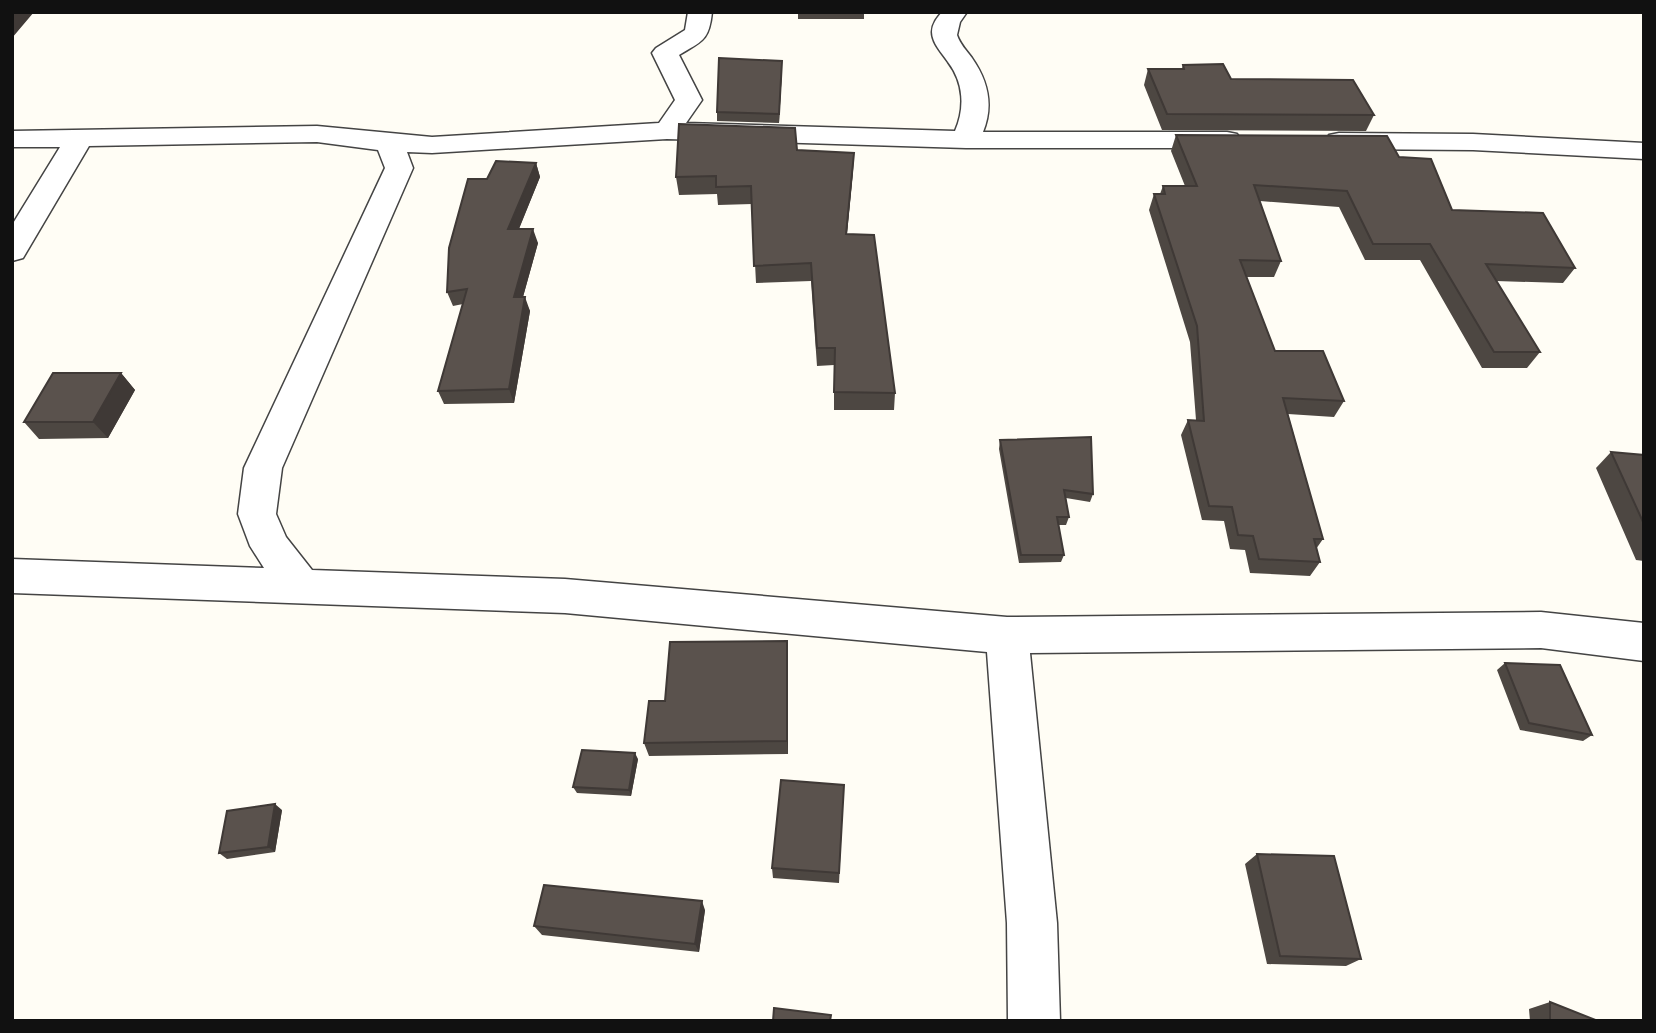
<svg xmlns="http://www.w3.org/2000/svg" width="1656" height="1033" font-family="'Crimson Pro',serif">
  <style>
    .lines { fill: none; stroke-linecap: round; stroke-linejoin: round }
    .minor-casing { stroke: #444; stroke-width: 3 }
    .minor { fill: #fff; fill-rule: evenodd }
    .wall { fill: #4d4742 }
    .shaded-wall { fill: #3f3936 }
    .building { fill: #5a524d; stroke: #3f3936; stroke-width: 2 }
  </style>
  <rect width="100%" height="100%" fill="#fffdf5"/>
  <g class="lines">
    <defs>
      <path id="minor" d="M688,12H712C709,41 702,41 679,55L702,100L686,123L955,131C965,108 964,83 948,62C942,53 932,43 932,32C932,24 937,18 942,12H967L960,22L957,35C960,44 966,50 972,58C988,81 994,105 983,132H1227L1237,134L1241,140L1237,146L1227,148H966L667,139L432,153L407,152L413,168L282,468L276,514L286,537L312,570L565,579L1007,617L1541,612L1644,623V661L1541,648L1030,653L1057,923L1060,1021H1008L1007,923L987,652L565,613L12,593V559L264,568L250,546L238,514L244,468L385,168L378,150L317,142L89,146L23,258L12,261V225L60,147H12V131L317,126L432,137L659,123L675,100L652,53L656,48L685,30Z
        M1339,133L1473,134L1644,143V159L1473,150L1339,149L1329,147L1325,141L1329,135Z"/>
    </defs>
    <use href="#minor" class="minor-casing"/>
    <use href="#minor" class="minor"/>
  </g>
  <path class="wall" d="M798,12H864V19H798Z
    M1183,65L1231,79L1374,115L1366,131L1162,130L1144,85L1148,69H1182Z
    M782,70L779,123L717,121V112Z
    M1176,135L1399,157L1452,210L1575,268L1563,283L1496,281L1540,352L1527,368H1482L1420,260H1365L1339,207L1260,201L1281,261L1274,277H1246L1275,351L1344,401L1334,417L1288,414L1323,539L1316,549L1320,562L1310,576L1250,573L1245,550L1230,549L1224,521L1202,520L1181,435L1188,420H1196L1190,342L1149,210L1154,194H1160L1163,186H1185L1171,151Z
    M797,150L854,153L853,171L847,234L895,393L894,410H834V365L817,366L811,281L756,283L752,204L718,205L717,194L679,195L676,177Z
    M536,163L540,177L519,229L538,243L523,297L530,311L514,403L444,404L438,391L463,304L453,306L447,292L487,179Z
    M121,373L135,390L108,438L39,439L24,422Z
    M1000,440L1093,494L1090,502L1066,498L1069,517L1066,525H1058L1064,555L1061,562L1019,563L999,449Z
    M1611,452L1644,455V561L1636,560L1596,468Z
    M788,654V754L649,756L644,743L665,701Z
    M1505,663L1592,735L1583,741L1520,730L1497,670Z
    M638,759L631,796L577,793L573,787Z
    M844,785L839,883L773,878L772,868Z
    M282,810L275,852L227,859L219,853Z
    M1257,854L1361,959L1346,966L1267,964L1245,864Z
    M705,910L699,952L542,935L534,926Z
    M1550,1002L1598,1021H1530L1529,1009Z"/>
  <path class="shaded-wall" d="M16,12H34L12,38V16Z
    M782,61V70L779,123V114Z
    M854,153L853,171L845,252L846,234Z
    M536,163L540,177L513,243L508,229Z
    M533,229L538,243L519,311L514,297Z
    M525,297L530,311L514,403L509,389Z
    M121,373L135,390L108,438L93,422Z
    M787,641L788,654V754L787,741Z
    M635,753L638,759L631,796L629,790Z
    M275,804L282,810L275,852L268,847Z
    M702,901L705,910L699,952L695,944Z"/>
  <path class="building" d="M719,58L782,61L779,114L717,112Z
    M1223,64L1231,79L1353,80L1374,115L1167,114L1148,69H1184L1183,65Z
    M679,124L795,128L797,150L854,153L846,234L874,235L895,393L834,392L835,348H817L811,263L754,266L751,186L716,187V176L676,177Z
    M1176,135L1387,136L1399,157L1431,159L1452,210L1543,213L1575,268L1486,264L1540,352H1494L1430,244H1373L1347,191L1254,185L1281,261L1240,260L1275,351H1323L1344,401L1283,398L1323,539H1314L1320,562L1259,559L1253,536L1238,535L1232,507L1209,506L1188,420L1204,421L1197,326L1154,194H1165L1163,186H1197Z
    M496,161L536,163L508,229H533L514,297H525L509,389L438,391L467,289L447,292L449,248L468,179H487Z
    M53,373H121L93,422H24Z
    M1091,437L1093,494L1064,490L1069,517H1057L1064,555H1021L1000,440Z
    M1611,452L1644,455V524Z
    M787,641V741L644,743L649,701H665L670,642Z
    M1505,663L1560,665L1592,735L1529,723Z
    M582,750L635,753L629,790L573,787Z
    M781,780L844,785L839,873L772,868Z
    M275,804L268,847L219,853L227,811Z
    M1257,854L1334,856L1361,959L1280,956Z
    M544,885L702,901L695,944L534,926Z
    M1550,1002L1598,1021H1550Z
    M774,1008L831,1015L830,1021H773Z"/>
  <rect width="1656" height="1033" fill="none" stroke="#111111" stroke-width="28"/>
</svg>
